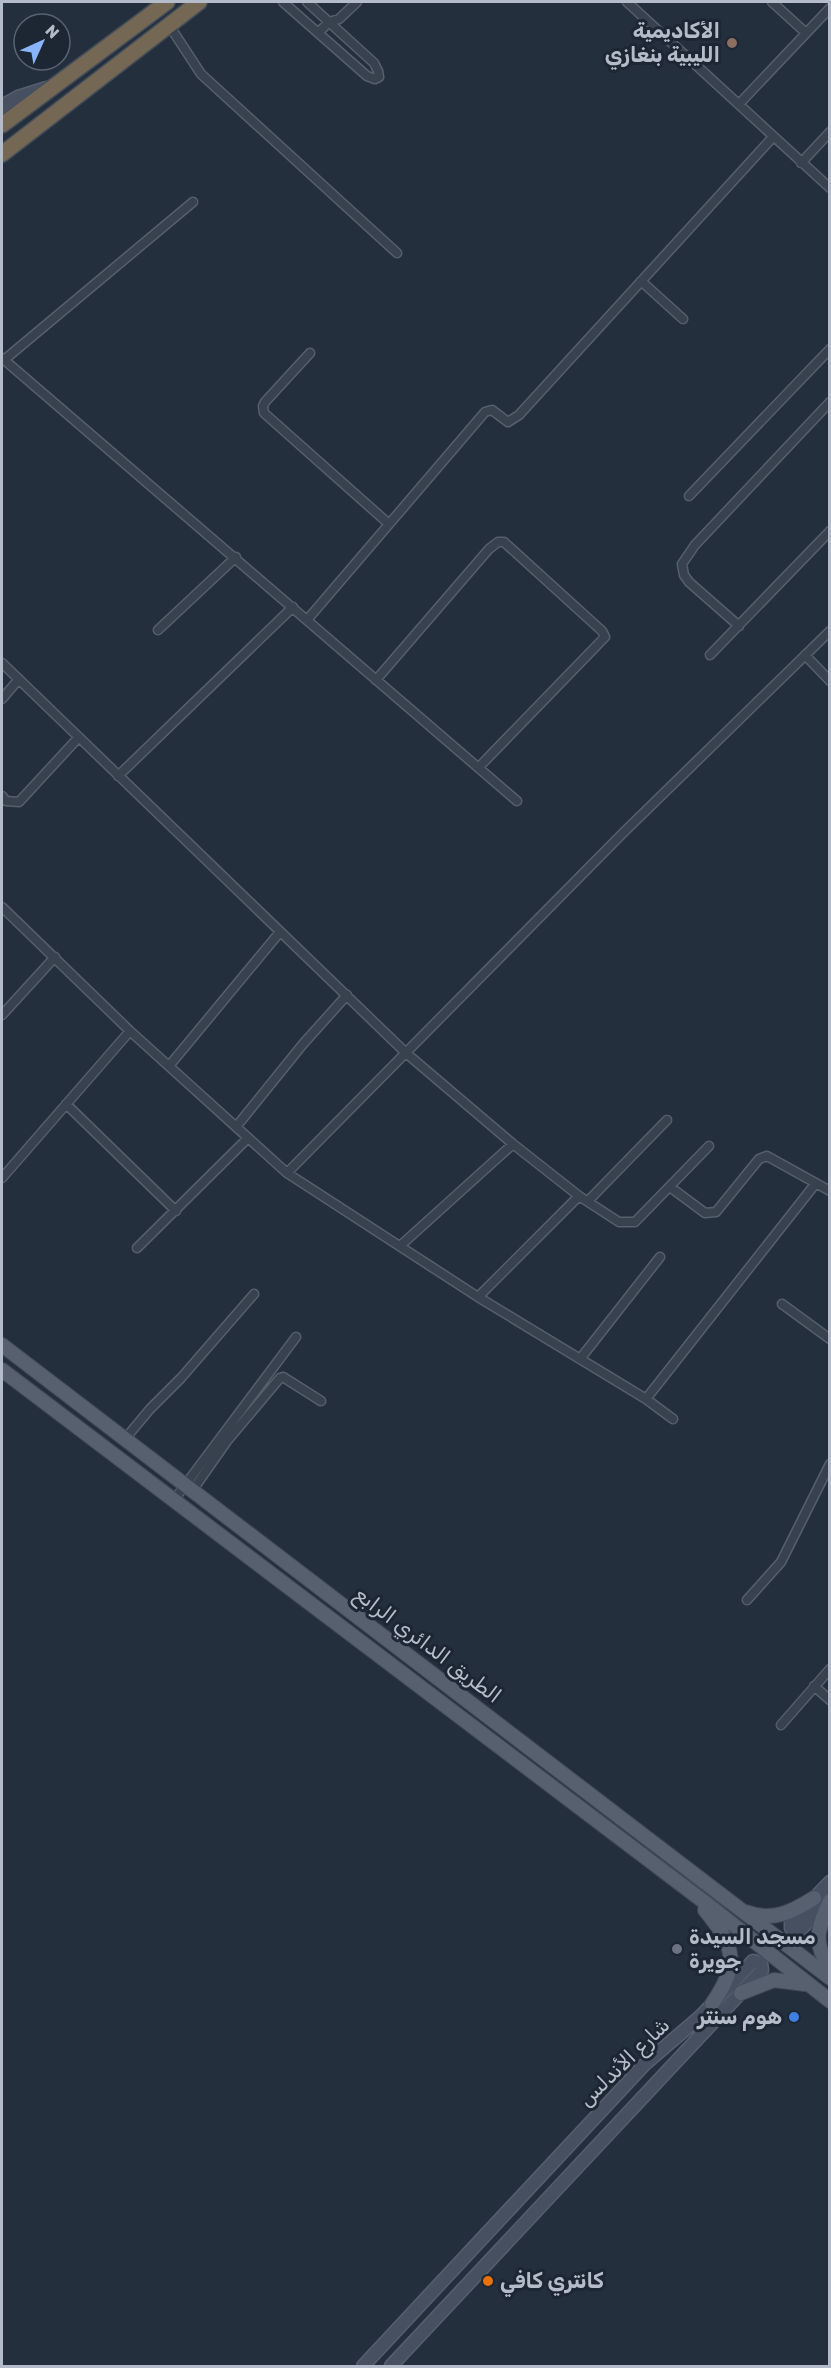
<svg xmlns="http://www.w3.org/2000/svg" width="831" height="2368" font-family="Rubik,'Noto Naskh Arabic',sans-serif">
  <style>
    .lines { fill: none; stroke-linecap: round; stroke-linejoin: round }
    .street-casing { stroke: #565f6c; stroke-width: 11 }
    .secondary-casing { stroke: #565f6c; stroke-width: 15 }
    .primary-casing { stroke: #414a57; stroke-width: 16 }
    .highway-casing { stroke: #434c59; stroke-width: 18 }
    .street { stroke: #38414e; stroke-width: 8 }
    .secondary { stroke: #465061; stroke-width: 12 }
    .primary { stroke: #56606e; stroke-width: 14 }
    .highway { stroke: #746855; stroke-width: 15 }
    .education-dot { fill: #8d6e63; stroke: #1d2633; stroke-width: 2 }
    .worship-dot { fill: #6b7280; stroke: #1d2633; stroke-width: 2 }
    .shop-dot { fill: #3f7fe0; stroke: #1d2633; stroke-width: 2 }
    .food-dot { fill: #e8710a; stroke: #1d2633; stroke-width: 2 }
    .labels { text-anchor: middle; stroke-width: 6; stroke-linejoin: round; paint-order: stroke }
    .poi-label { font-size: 21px; font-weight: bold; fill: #b4bcc9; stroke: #1d2633; text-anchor: end }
    .street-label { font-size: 21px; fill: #b4bcc9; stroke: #1d2633 }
  </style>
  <rect width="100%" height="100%" fill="#242f3e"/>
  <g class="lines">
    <defs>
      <path id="street" d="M283,2L367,76L375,79L379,77L378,71L374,63L307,2
        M627,2L830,188
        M772,2L806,33
        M169,25L201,74L397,253
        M318,33L329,22L339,19L357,2
        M739,104L830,8
        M801,163L830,132
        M641,281L683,319
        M310,353L265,402L263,406L264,413L389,524
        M2,358L517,801
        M4,360L193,202
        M689,496L830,349
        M307,620L485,412L492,410L508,422L519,415L773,137
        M739,626L689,582L684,575L682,564L695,545L830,402
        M158,630L236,557
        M710,655L830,531
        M805,655L830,681
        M2,663L406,1053L513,1144L579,1196L619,1222H635L709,1146
        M376,680L489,549L498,542H504L602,631L605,637L479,767
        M2,699L19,679
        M118,776L293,607
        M2,796L6,801L19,802L79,737
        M2,907L130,1031L287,1173L478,1297L646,1399L673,1419
        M2,1015L55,957
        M169,1066L280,932
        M66,1104L176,1211
        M236,1127L303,1044L347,995
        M287,1173L624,832L830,631
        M2,1178L130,1031
        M670,1187L705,1213L716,1212L759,1159L767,1156L830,1191
        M588,1201L667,1120
        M400,1246L513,1144
        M137,1248L248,1138
        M478,1297L579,1196
        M782,1304L830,1339
        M580,1359L660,1257
        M646,1399L816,1183
        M125,1439L150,1409L181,1378L254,1294
        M192,1491L227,1441L280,1378L283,1377L321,1401
        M174,1500L296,1337
        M747,1600L781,1562L830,1464
        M814,1686L830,1700
        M781,1725L830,1669"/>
      <path id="secondary" d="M2,106L18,97L47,88
        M830,1882L791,1923V1928L795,1931H799L830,1898
        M363,2366L646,2063L701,2016L753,1961L761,1963L762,1970L391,2366"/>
      <path id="primary" d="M2,1345L830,1978
        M2,1370L707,1904L830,2001
        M830,1901C818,1928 812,1942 830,1968
        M705,1910C735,1947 740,1963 712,2004
        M746,1912C773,1922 792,1912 814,1898
        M741,1993L774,1980L805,1984"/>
      <path id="highway" d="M2,125L167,2
        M2,154L199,2"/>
    </defs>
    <use href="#street" class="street-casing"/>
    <use href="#secondary" class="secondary-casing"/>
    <use href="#primary" class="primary-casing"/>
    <use href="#highway" class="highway-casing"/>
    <use href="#street" class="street"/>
    <use href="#secondary" class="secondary"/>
    <use href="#primary" class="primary"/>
    <use href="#highway" class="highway"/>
  </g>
  <circle class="education-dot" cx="732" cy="43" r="6"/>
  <circle class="worship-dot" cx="677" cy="1949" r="6"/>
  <circle class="shop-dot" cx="794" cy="2017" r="6"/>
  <circle class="food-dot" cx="488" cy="2281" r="6"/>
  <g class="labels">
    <g class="poi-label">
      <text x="720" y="38">الأكاديمية<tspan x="720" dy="24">الليبية بنغازي</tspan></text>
      <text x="689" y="1944" text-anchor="start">مسجد السيدة<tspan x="689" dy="24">جويرة</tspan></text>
      <text x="782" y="2024">هوم سنتر</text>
      <text x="500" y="2288" text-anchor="start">كانتري كافي</text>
    </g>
    <g class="street-label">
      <text transform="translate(428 1645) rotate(37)" y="7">الطريق الدائري الرابع</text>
      <text transform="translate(624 2062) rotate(-44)" y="7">شارع الأندلس</text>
    </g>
  </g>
  <rect width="831" height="2368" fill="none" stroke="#b4bcc9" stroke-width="6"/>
  <g transform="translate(42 42) rotate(45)"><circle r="28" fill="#1d2633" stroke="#59626f" stroke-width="1.5"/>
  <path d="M0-4.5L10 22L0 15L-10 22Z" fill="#8ab4f8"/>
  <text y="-9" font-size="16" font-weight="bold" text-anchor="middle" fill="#b4bcc9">N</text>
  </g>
</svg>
